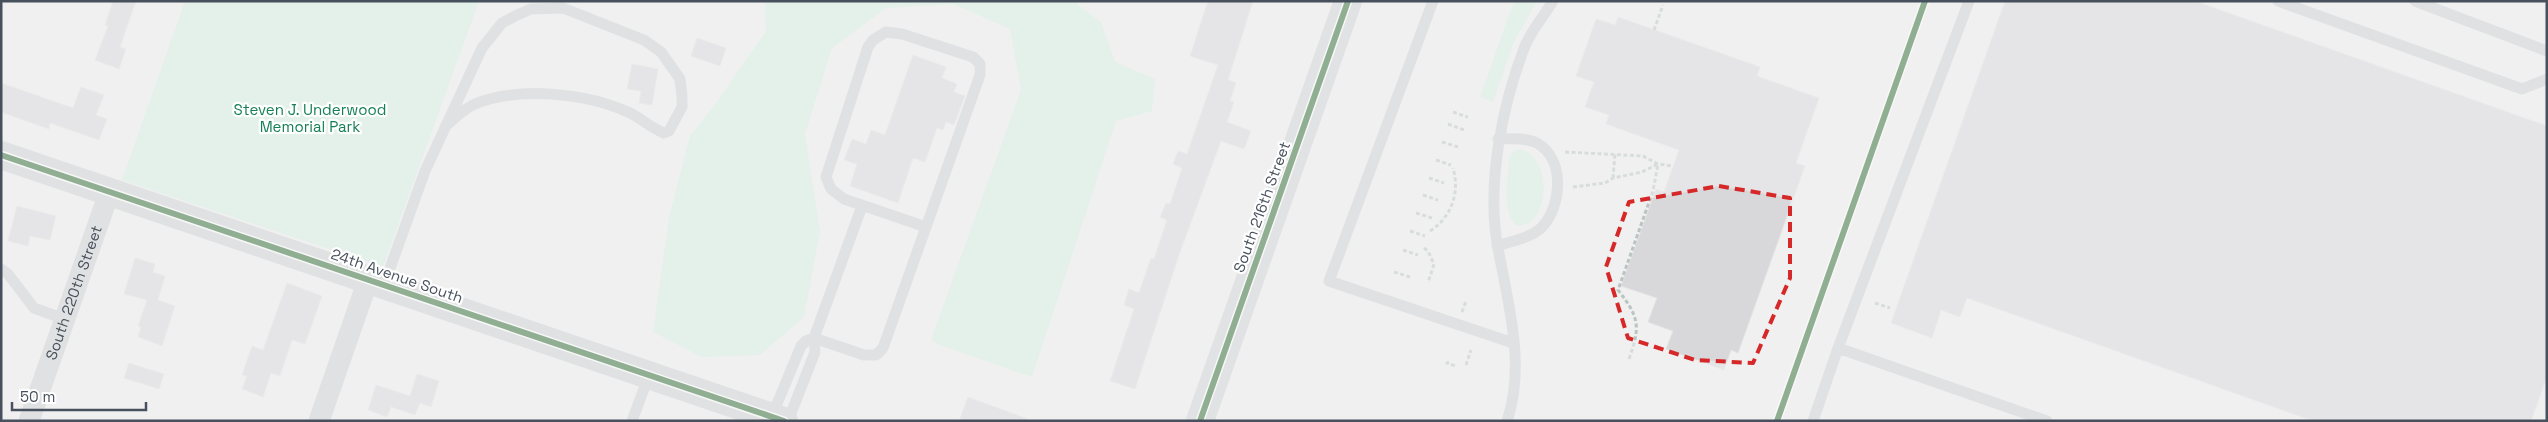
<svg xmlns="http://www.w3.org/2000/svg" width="2548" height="422" font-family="'Space Grotesk',sans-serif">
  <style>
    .green { fill: #d5f0e2 }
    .building { fill: #d8d8db; stroke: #e2e2e3 }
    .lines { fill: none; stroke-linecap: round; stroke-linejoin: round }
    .path { stroke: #b9c5c2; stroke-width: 3; stroke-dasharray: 4 2.5; stroke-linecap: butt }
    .service { stroke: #cccfd1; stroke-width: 11 }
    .minor { stroke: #cccfd1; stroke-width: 21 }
    .tertiary { stroke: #cccfd1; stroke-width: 28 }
    .secondary { stroke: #cdd0d3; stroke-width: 28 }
    .cycleway-casing { stroke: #fff; stroke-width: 9 }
    .cycleway { stroke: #1b5e20; stroke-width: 6 }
    .marked { fill: none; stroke: #d62828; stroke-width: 4; stroke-dasharray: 10 6; stroke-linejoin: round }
    .labels { text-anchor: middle; stroke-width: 4.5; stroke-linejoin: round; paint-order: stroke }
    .park-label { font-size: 15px; fill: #168055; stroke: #fff }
    .street-label { font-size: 15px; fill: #47515d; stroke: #fff }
  </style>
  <rect width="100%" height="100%" fill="#f1f0f0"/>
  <path class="green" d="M185,1H479L383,267L122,180Z
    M765,1H1078V5L1101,22L1115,62L1155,79L1152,111L1116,121L1032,377L940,345L931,340L1021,90L1010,29L953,4L886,8L832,48L805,134L820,232L804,317L760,355L702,357L653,332L669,218L690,136L714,106L766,31Z
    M1514,1H1537L1513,44L1493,102L1480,97Z
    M1519,149C1555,156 1550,230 1515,225C1502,210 1508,177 1509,159L1512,153Z"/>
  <path class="building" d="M113,1H136L120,47L126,49L119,69L95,60L108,26L105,25Z
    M1208,1H1253L1228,80L1236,83L1230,101L1234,102L1227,122L1251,131L1244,149L1221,141L1179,255L1135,389L1110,381L1134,309L1124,305L1129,289L1139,293L1151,258L1154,259L1167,220L1160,217L1166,203L1170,204L1182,168L1173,164L1178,151L1187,154L1218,65L1190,56Z
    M2005,1H2195L2547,126V377L2531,421H2313L1967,298L1960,317L1941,310L1932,338L1891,323Z
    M1618,17L1760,67L1757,76L1819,98L1796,163L1805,166L1738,353L1731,350L1724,370L1666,349L1673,331L1648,322L1657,298L1621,286L1656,189L1664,192L1679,150L1606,124L1609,115L1585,107L1594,82L1576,76L1596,19L1615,25Z
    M697,38L726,48L720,66L691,56Z
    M913,55L946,67L942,78L957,84L954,92L965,96L954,125L946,122L943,130L937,128L925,162L913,158L898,203L850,186L857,164L844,160L852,139L866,144L871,130L885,135Z
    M632,64L658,69L652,105L639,103L641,91L627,89Z
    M1,83L73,108L81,87L104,95L96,115L107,119L99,140L50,123L49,129L1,112Z
    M17,206L56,216L50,240L30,236L28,246L8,241Z
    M135,258L155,264L153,272L165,276L158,300L175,306L162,346L138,337L141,327L138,326L147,300L124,294Z
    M287,283L322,296L305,344L292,340L280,376L271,373L263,397L242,389L247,376L242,375L252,346L263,350Z
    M129,363L164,374L159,389L124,378Z
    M417,374L439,381L431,407L420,403L415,415L391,407L387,417L368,410L376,385L410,396Z
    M968,397L1028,419V421H959Z"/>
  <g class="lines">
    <path class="path" d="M1654,30L1663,5
      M1453,112L1468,117
      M1448,124L1464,130
      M1442,142L1458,147
      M1565,152L1643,156L1658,164L1673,166
      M1436,160L1451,165
      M1429,178L1444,183
      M1613,178L1615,154
      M1573,187L1605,183L1613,178L1642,172L1658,164
      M1423,195L1438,200
      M1416,213L1432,218
      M1410,231L1425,236
      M1430,231C1452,217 1460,192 1453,168
      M1424,248L1428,251L1434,264L1428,283
      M1403,250L1418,255
      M1394,272L1410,277
      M1875,303L1890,308
      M1462,312L1466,301
      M1629,359C1641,326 1639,317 1618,290L1653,191L1658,164
      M1449,362L1447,363L1456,366
      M1466,365L1471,350"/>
    <path class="service" d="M1433,1L1329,281L1513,343
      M2278,1L2522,89L2547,79
      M2415,1L2547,51
      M886,32L902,34L973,57L980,64V75L926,227L844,199L831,189L826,177L868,47L873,40Z
      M1497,246C1512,241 1532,238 1543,226C1562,204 1565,159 1537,143C1526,137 1510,139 1498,139
      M1,269L8,274L34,308L64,319
      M384,285L425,171L482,48L502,23L517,15L531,9L563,8L644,40L661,52L680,79L682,96V107L669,131L664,133C651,128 641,118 628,112C585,93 519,86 475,104C465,108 456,117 448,124
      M1838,348L1969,1
      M772,416L801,346L806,341L814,338L864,355H876L883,348L926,227
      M632,421L649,375
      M788,421L815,352L814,338L862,206
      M1507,421C1526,366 1508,303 1498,248C1486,186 1502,105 1525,46C1531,31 1544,16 1553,1
      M1813,421L1838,348L2047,421"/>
    <g class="minor">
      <path id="s1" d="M29,421L109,193"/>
      <path d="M319,421L368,280"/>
    </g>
    <path class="tertiary" d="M1,155L784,421"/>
    <path class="secondary" d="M1200,421L1348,1"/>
    <defs>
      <path id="cycleway" d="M1,155L784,421
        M1200,421L1348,1
        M1777,421L1925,1"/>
    </defs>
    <use href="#cycleway" class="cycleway-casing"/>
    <use href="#cycleway" class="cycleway"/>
  </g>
  <path d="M0 0H2548V422H0ZM1719,186L1790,198V278L1753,363L1695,360L1628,338L1606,267L1629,202Z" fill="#f1f0f0" fill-opacity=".55" fill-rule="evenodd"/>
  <path class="marked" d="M1719,186L1790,198V278L1753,363L1695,360L1628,338L1606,267L1629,202Z"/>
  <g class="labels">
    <g class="park-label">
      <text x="310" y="115">Steven J. Underwood<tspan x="310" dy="17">Memorial Park</tspan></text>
    </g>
    <g class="street-label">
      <text transform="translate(1262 207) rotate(-70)" y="5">South 216th Street</text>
      <text transform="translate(397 276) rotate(19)" y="5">24th Avenue South</text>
      <text dy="5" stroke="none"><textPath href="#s1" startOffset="136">South 220th Street</textPath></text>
    </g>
  </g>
  <rect width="2548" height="422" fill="none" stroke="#47515d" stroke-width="5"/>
  <path d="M12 402v8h134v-8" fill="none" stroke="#47515d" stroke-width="2.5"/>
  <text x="20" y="402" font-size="15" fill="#47515d" stroke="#ffffff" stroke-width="4" paint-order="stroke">50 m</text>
</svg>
